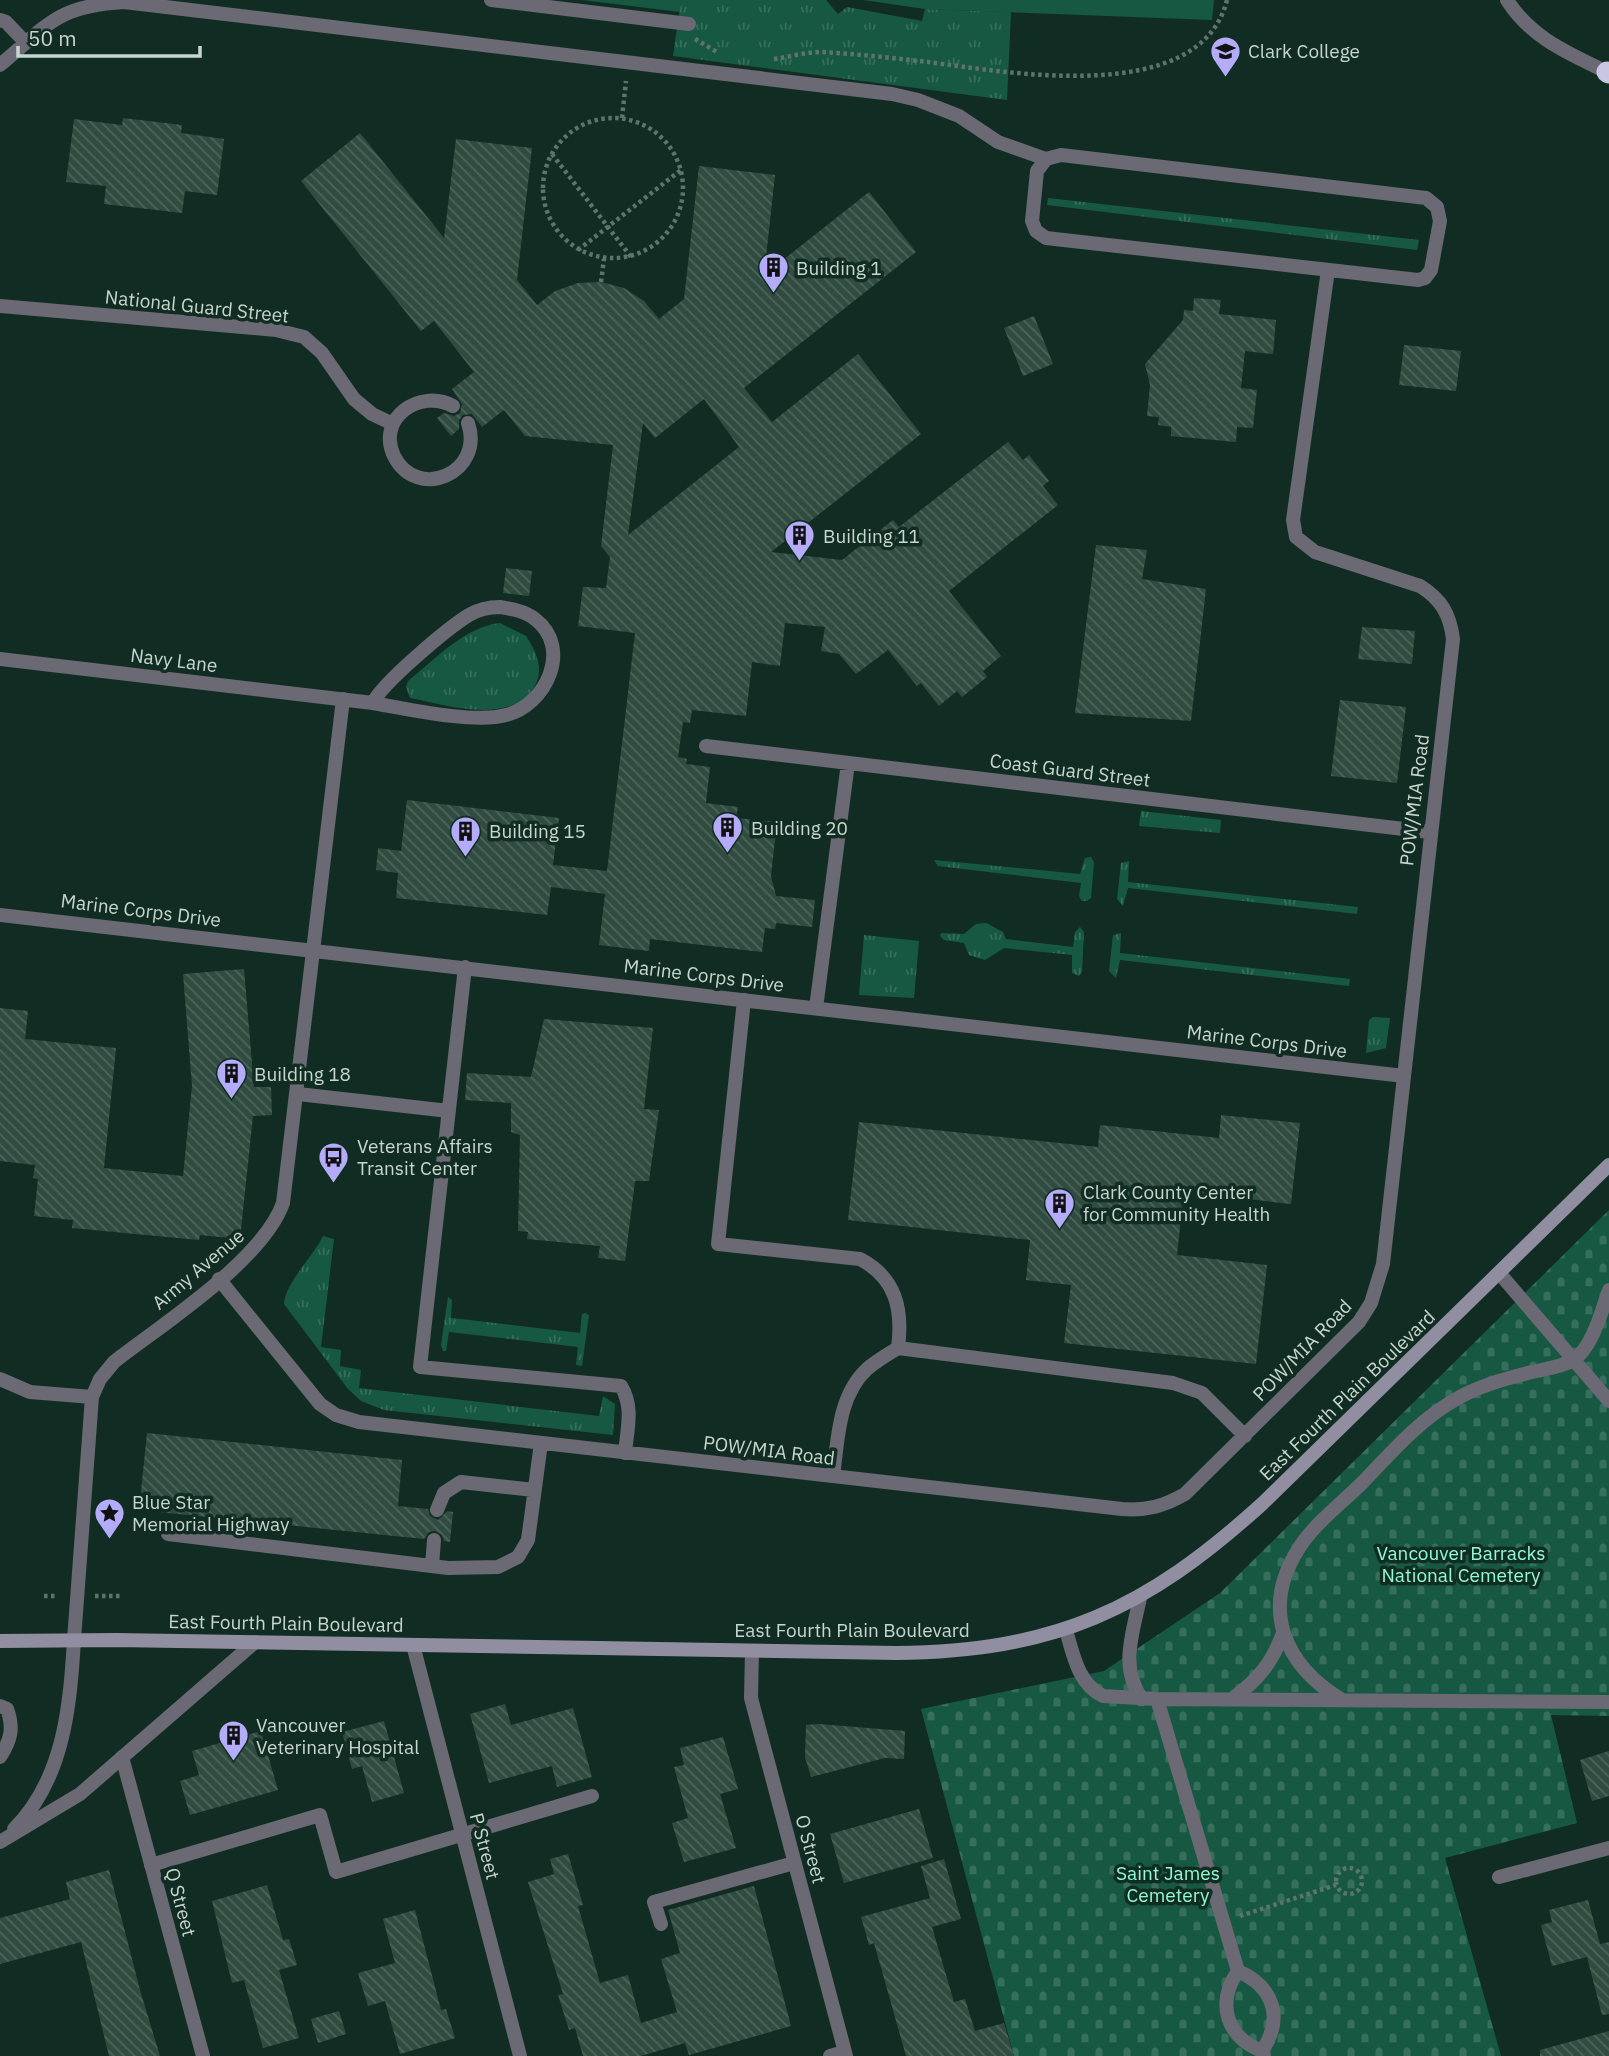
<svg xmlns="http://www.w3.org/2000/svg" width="1609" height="2056" font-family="'IBM Plex Sans',sans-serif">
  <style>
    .grass { fill: url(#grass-tufts) }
    .cemetery { fill: url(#cemetery-stones) }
    .park { fill: #175843 }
    .building { fill: url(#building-back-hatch); fill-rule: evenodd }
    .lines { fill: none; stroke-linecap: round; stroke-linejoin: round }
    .path { stroke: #5d746b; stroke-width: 4.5; stroke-dasharray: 3.5 3.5; stroke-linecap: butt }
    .service { stroke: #6a6974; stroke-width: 14 }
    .minor { stroke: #6a6974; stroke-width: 14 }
    .tertiary { stroke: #6a6974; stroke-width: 14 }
    .secondary { stroke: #908ea0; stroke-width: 14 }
    .motorway { stroke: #c8c6e2; stroke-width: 21 }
    .labels { text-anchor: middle; stroke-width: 7; stroke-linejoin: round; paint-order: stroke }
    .poi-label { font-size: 19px; fill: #c7d6cf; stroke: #112d23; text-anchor: start }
    .street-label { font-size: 19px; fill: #c7d6cf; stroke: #112d23 }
    .park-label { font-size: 19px; fill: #8ffbd2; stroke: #112d23 }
  </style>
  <defs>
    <pattern id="grass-tufts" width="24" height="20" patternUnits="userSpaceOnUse" patternTransform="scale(1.75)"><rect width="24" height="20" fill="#175843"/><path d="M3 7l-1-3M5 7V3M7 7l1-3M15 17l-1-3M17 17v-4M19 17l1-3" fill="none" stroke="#376f5d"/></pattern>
    <pattern id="cemetery-stones" width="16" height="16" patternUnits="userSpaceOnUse" patternTransform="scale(1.75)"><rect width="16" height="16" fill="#175843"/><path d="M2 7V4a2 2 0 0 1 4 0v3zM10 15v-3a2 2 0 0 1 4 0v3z" fill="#376f5d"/></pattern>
    <pattern id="building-back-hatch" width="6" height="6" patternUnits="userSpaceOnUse" patternTransform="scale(1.75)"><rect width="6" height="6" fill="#304c41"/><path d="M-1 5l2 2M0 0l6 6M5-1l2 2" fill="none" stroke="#4c655b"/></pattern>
  </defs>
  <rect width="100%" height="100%" fill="#112d23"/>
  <path class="grass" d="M681,0H826L838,14L847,7L922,21L925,9L1011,12L1007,100L673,56Z
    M1048,198L1419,240L1417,250L1047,205Z
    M500,623L526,636C536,651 545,670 534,687C510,726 447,705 410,698L406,687L408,681C436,659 464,627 500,623Z
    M1141,811L1221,820L1220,833L1139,826Z
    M1091,857L1094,862L1091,898L1087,901H1082L1079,896L1081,883L938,866L934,860L1080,874L1085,858Z
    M1129,861L1128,882L1358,907L1357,914L1128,888L1123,906L1117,899L1121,863Z
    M986,923L1003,932L1006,939L1073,947L1075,932L1080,927L1084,932L1082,972L1079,976L1072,973V955L1004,948L985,960L969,955L964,943L944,940L940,936L941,933L964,934L976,924Z
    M1121,933L1120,953L1350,979L1349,986L1120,960L1116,978L1109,971L1113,935Z
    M864,935L919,941L914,998L859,995Z
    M1373,1017L1390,1018L1386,1048L1366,1053L1369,1020Z
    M323,1236L334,1239L321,1347L341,1350L340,1366L361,1370L359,1388L599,1416L603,1396L615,1404L613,1435L384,1410L361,1401L348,1389L284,1304C285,1283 313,1257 323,1236Z
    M448,1297L452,1300L451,1318L461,1319L580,1333L582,1314L585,1313L589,1315L582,1366L576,1365L578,1347L449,1332L446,1351H443L441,1345Z"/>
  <path class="cemetery" d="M1609,1210V1716L1551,1715L1577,1823L1445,1858L1501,2056H1014L921,1709L1104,1671L1220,1593Z"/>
  <path class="park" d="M582,0H681L680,12Z
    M863,0H1214L1212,20L925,9Z"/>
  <path class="building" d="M123,118L182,125L181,133L224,139L217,195L185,191L182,213L104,204L106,186L66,182L74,119L122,125Z
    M360,133L444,238L456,139L532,148L517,280L537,305L555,291L578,283L601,282L624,288L644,301L659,319L684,299L699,166L775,175L764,275L869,192L916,252L744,388L772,422L858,354L921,434L771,552L842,560L893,520L899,527L1008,442L1023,460L1029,455L1049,481L1043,486L1058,505L949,591L1001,656L983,671L987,677L962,697L957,691L939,706L921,683L917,686L888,650L856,674L839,654L821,651L825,627L785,623L780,666L752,662L746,716L692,710L690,723L683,722L678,757L687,759L686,764L710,767L706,803L738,807L736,818L777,822L771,876L776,896L815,900L812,927L776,923L775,929L765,928L762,952L650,939L649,951L599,945L605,894L551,887L547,915L396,898L398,873L376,870L378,848L401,851L407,800L559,818L553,865L607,871L635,633L578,626L583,587L606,588L610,557L601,546L613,445L525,436L504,410L482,427L472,414L463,415L459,420V429L451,436L437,418L444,413L454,416L460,413L462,404L452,389L474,372L434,321L421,331L301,181ZM704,399L739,447L628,535L643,423L655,438Z
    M1194,298L1221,300L1219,314L1276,320L1273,354L1245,351L1241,388L1257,390L1253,428L1237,427L1236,442L1171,436V427L1158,425L1159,417L1147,416L1150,385L1145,364L1183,320L1184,310L1193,311Z
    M1034,316L1053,364L1023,376L1004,328Z
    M1404,345L1461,351L1456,391L1399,385Z
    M1096,545L1147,550L1142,579L1206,589L1191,721L1075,713Z
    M506,568L532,571L529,596L503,593Z
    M1362,627L1415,631L1412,664L1358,659Z
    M1340,700L1406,707L1397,783L1331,776Z
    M244,969L254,1087H271L272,1115L253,1116L240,1239L200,1235L199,1240L72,1228L73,1220L34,1216L38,1179L33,1178L35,1165L0,1161V1008L28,1011L25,1039L116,1048L104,1168L183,1176L192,1086L183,974Z
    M544,1019L653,1028L644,1109L659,1110L649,1181H635L625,1261L598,1258L600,1246L527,1239L528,1232L518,1231L520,1135L511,1132V1103L465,1100L467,1073L531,1077Z
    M1221,1115L1300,1123L1291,1204L1184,1192L1177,1255L1267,1265L1256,1364L1064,1343L1071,1285L1026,1280L1030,1240L848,1220L859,1122L1098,1147L1100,1125L1219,1138Z
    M147,1433L402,1460L398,1506L428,1509L430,1516L438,1520L447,1511L453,1512L450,1542L444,1541L442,1535L435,1531L429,1532L424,1539L139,1510Z
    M505,1704L511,1725L573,1708L592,1777L557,1787L552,1766L489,1783L470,1714Z
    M384,1721L404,1793L372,1802L362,1766L352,1769L342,1732Z
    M819,1724L905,1731L904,1759L885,1758L811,1777L805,1757L806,1725Z
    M261,1731L278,1790L190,1815L180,1781L199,1775L192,1751Z
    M723,1737L738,1789L720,1794L736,1848L684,1862L672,1823L688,1818L674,1767L684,1765L680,1748Z
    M1609,1751V1796L1592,1801L1580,1760Z
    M919,1809L933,1858L844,1883L830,1834Z
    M568,1854L583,1905L578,1906L600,1983L628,1975L641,2023L677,2012L661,1959L680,1953L668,1910L754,1886L791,2026L689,2055L685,2043L641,2056H583L575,2028L569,2030L558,1995L563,1994L528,1882L554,1874L550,1859Z
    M944,1859L961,1919L932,1927L954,2002L965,1999L975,2031L1004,2023L1014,2056H906L874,1943L869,1945L861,1917L930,1898L921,1866Z
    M109,1870L140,1990L160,2056H109L81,1942L0,1964V1918L70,1899L66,1882Z
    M267,1885L283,1940L289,1939L297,1965L279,1970L299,2038L263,2048L244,1980L232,1983L212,1901Z
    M1588,1900L1600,1944L1609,1942V2014L1602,2015L1587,1957L1552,1966L1541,1925L1552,1922L1549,1910Z
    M415,1910L441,2010L446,2009L455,2038L400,2054L385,2001L368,2006L358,1973L395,1963L383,1919Z
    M339,2011L346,2034L318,2043L311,2019Z
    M1609,2031V2056H1540V2050Z"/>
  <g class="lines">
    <path class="path" d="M695,39L717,52
      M774,59C789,57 805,52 821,52C857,54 893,58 928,62C1006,72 1200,108 1227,0
      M622,118L626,81
      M543 188a70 70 0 1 1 140 0a70 70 0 1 1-140 0Z
      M552,154L631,257
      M578,250L681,170
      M601,282L604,259
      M44,1596H58
      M95,1596H122
      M1336 1881a13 13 0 1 1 26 0a13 13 0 1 1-26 0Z
      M1240,1916L1336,1885"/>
    <path class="service" d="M491,0L689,24
      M1507,0C1531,38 1568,53 1607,72
      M0,20L6,22L26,43
      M0,65C49,24 57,6 124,2L892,94L918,100L959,116L998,142L1046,159
      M1061,155L1426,198L1437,207L1440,221L1431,270L1425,278L1418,280L1046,238L1036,231L1032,221L1037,171L1046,159Z
      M0,306L276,330L304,337L322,353L354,399L372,414L393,424
      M453,406C420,388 376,418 394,456C417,502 485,473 468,423
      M500,607C512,609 525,611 535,619C573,648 546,705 506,715C475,724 407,709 373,703C381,684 449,627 469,615C479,609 488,607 500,607Z
      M0,659L373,703
      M706,746L1429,832
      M465,967L420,1367L621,1386C634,1407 627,1430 625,1453
      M744,1000L718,1244L860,1259C896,1278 903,1309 898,1348L1173,1383L1202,1393L1245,1436
      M816,1008L848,763
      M298,1094L449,1111
      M219,1279L320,1404L336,1415L359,1422L1122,1509C1147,1511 1164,1506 1185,1494L1359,1322L1371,1303L1383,1264L1453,639C1450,614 1441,599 1420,586L1315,552L1296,537L1293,520L1328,270
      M833,1476C838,1440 838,1396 867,1369C876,1361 888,1354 898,1348
      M437,1510L444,1493L461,1482L534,1490
      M168,1534L448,1568L498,1567L518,1557L528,1540L541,1443
      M432,1566L434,1540
      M0,1706L7,1709C14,1728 11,1740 0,1757
      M151,1865L320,1815L336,1872L592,1796
      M661,1924L654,1902L794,1863"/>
    <path class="minor" d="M0,915L1404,1076
      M1500,1274L1609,1401
      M0,1379L30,1392L92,1397
      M1140,1598C1133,1633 1119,1667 1142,1699
      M1066,1630C1073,1654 1078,1684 1103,1696L1157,1699L1609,1702
      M74,1640L92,1397L100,1379L114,1362C164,1323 263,1260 283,1203L343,699
      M413,1645L520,2056
      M752,1651L751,1698L846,2056
      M1157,1699L1238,1971C1274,1987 1284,2018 1262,2051L1264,2056
      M1232,1699C1258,1680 1272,1663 1283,1633
      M1342,1700C1284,1665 1260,1609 1299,1548C1314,1524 1342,1503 1362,1483C1390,1454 1417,1422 1453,1401C1477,1386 1505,1379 1532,1372C1545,1369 1562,1367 1573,1360C1592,1349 1602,1310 1609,1290
      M122,1757L203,2056
      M1499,1877L1609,1848
      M1238,1971C1216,2003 1226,2037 1262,2051
      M830,2056L844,2052"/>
    <path class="tertiary" d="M14,1829C64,1779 70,1706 74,1640
      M0,1842L80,1794L255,1642"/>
    <path class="secondary" d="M0,1641L116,1640L896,1653C1056,1651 1145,1610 1262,1504L1609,1165"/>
    <path class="motorway" d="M1607,72L1609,73"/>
  </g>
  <defs>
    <symbol id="university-pin" viewBox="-11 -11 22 30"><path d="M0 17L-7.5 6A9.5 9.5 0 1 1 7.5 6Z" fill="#b4acf9" stroke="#112d23"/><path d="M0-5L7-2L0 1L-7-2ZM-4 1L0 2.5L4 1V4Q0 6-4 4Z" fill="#111"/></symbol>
    <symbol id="building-pin" viewBox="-11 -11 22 30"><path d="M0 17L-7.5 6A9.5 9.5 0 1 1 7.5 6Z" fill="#b4acf9" stroke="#112d23"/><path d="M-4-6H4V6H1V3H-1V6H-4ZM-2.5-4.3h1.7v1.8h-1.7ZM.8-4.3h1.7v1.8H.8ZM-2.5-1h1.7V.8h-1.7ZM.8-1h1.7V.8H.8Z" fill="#111"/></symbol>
    <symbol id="bus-pin" viewBox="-11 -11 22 30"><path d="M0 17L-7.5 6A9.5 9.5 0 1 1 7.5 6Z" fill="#b4acf9" stroke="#112d23"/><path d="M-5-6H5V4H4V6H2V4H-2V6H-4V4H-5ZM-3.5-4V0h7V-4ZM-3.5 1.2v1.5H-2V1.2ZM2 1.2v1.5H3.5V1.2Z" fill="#111"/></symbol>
    <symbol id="sight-pin" viewBox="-11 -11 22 30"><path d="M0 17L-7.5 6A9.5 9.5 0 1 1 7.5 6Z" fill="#b4acf9" stroke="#112d23"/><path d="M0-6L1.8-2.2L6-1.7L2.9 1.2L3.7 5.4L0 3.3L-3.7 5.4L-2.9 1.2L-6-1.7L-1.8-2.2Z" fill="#111"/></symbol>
  </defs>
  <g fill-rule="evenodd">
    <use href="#university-pin" x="1208" y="34" width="35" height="47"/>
    <use href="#building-pin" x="756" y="250" width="35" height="47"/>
    <use href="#building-pin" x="782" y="518" width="35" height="47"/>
    <use href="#building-pin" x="710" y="810" width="35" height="47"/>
    <use href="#building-pin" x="448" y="814" width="35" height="47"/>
    <use href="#building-pin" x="214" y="1056" width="35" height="47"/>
    <use href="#bus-pin" x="316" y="1140" width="35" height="47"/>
    <use href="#building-pin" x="1042" y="1186" width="35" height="47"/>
    <use href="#sight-pin" x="92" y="1496" width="35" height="47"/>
    <use href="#building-pin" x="216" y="1718" width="35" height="47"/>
  </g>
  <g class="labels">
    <g class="poi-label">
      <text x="1248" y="58">Clark College</text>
      <text x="796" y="275">Building 1</text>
      <text x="823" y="543">Building 11</text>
      <text x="751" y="835">Building 20</text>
      <text x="489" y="838">Building 15</text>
      <text x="254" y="1081">Building 18</text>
      <text x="357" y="1153">Veterans Affairs<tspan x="357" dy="22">Transit Center</tspan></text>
      <text x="1083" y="1199">Clark County Center<tspan x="1083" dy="22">for Community Health</tspan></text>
      <text x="132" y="1509">Blue Star<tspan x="132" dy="22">Memorial Highway</tspan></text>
      <text x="256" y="1732">Vancouver<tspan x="256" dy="22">Veterinary Hospital</tspan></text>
    </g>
    <g class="street-label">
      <text transform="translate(197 306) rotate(6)" y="7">National Guard Street</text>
      <text transform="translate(174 660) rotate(7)" y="7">Navy Lane</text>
      <text transform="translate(1070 770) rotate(7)" y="7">Coast Guard Street</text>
      <text transform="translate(1414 800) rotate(-83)" y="7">POW/MIA Road</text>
      <text transform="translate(141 910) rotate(7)" y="7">Marine Corps Drive</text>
      <text transform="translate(704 975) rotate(7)" y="7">Marine Corps Drive</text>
      <text transform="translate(1267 1041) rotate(7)" y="7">Marine Corps Drive</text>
      <text transform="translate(198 1269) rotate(-40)" y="7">Army Avenue</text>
      <text transform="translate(1302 1350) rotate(-46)" y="7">POW/MIA Road</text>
      <text transform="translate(1347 1395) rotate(-44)" y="7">East Fourth Plain Boulevard</text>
      <text transform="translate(769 1450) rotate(7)" y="7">POW/MIA Road</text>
      <text transform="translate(286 1623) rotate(1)" y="7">East Fourth Plain Boulevard</text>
      <text x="852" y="1637">East Fourth Plain Boulevard</text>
      <text transform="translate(485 1846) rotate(75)" y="7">P Street</text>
      <text transform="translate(811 1849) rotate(75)" y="7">O Street</text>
      <text transform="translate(181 1902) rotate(75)" y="7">Q Street</text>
    </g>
    <g class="park-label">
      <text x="1461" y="1560">Vancouver Barracks<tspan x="1461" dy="22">National Cemetery</tspan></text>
      <text x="1168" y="1880">Saint James<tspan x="1168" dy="22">Cemetery</tspan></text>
    </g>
  </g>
  <path d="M18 46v10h182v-10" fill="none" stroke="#c7d6cf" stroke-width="3.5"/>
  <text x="28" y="46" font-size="21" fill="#c7d6cf" stroke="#112d23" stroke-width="5" paint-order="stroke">50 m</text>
</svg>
